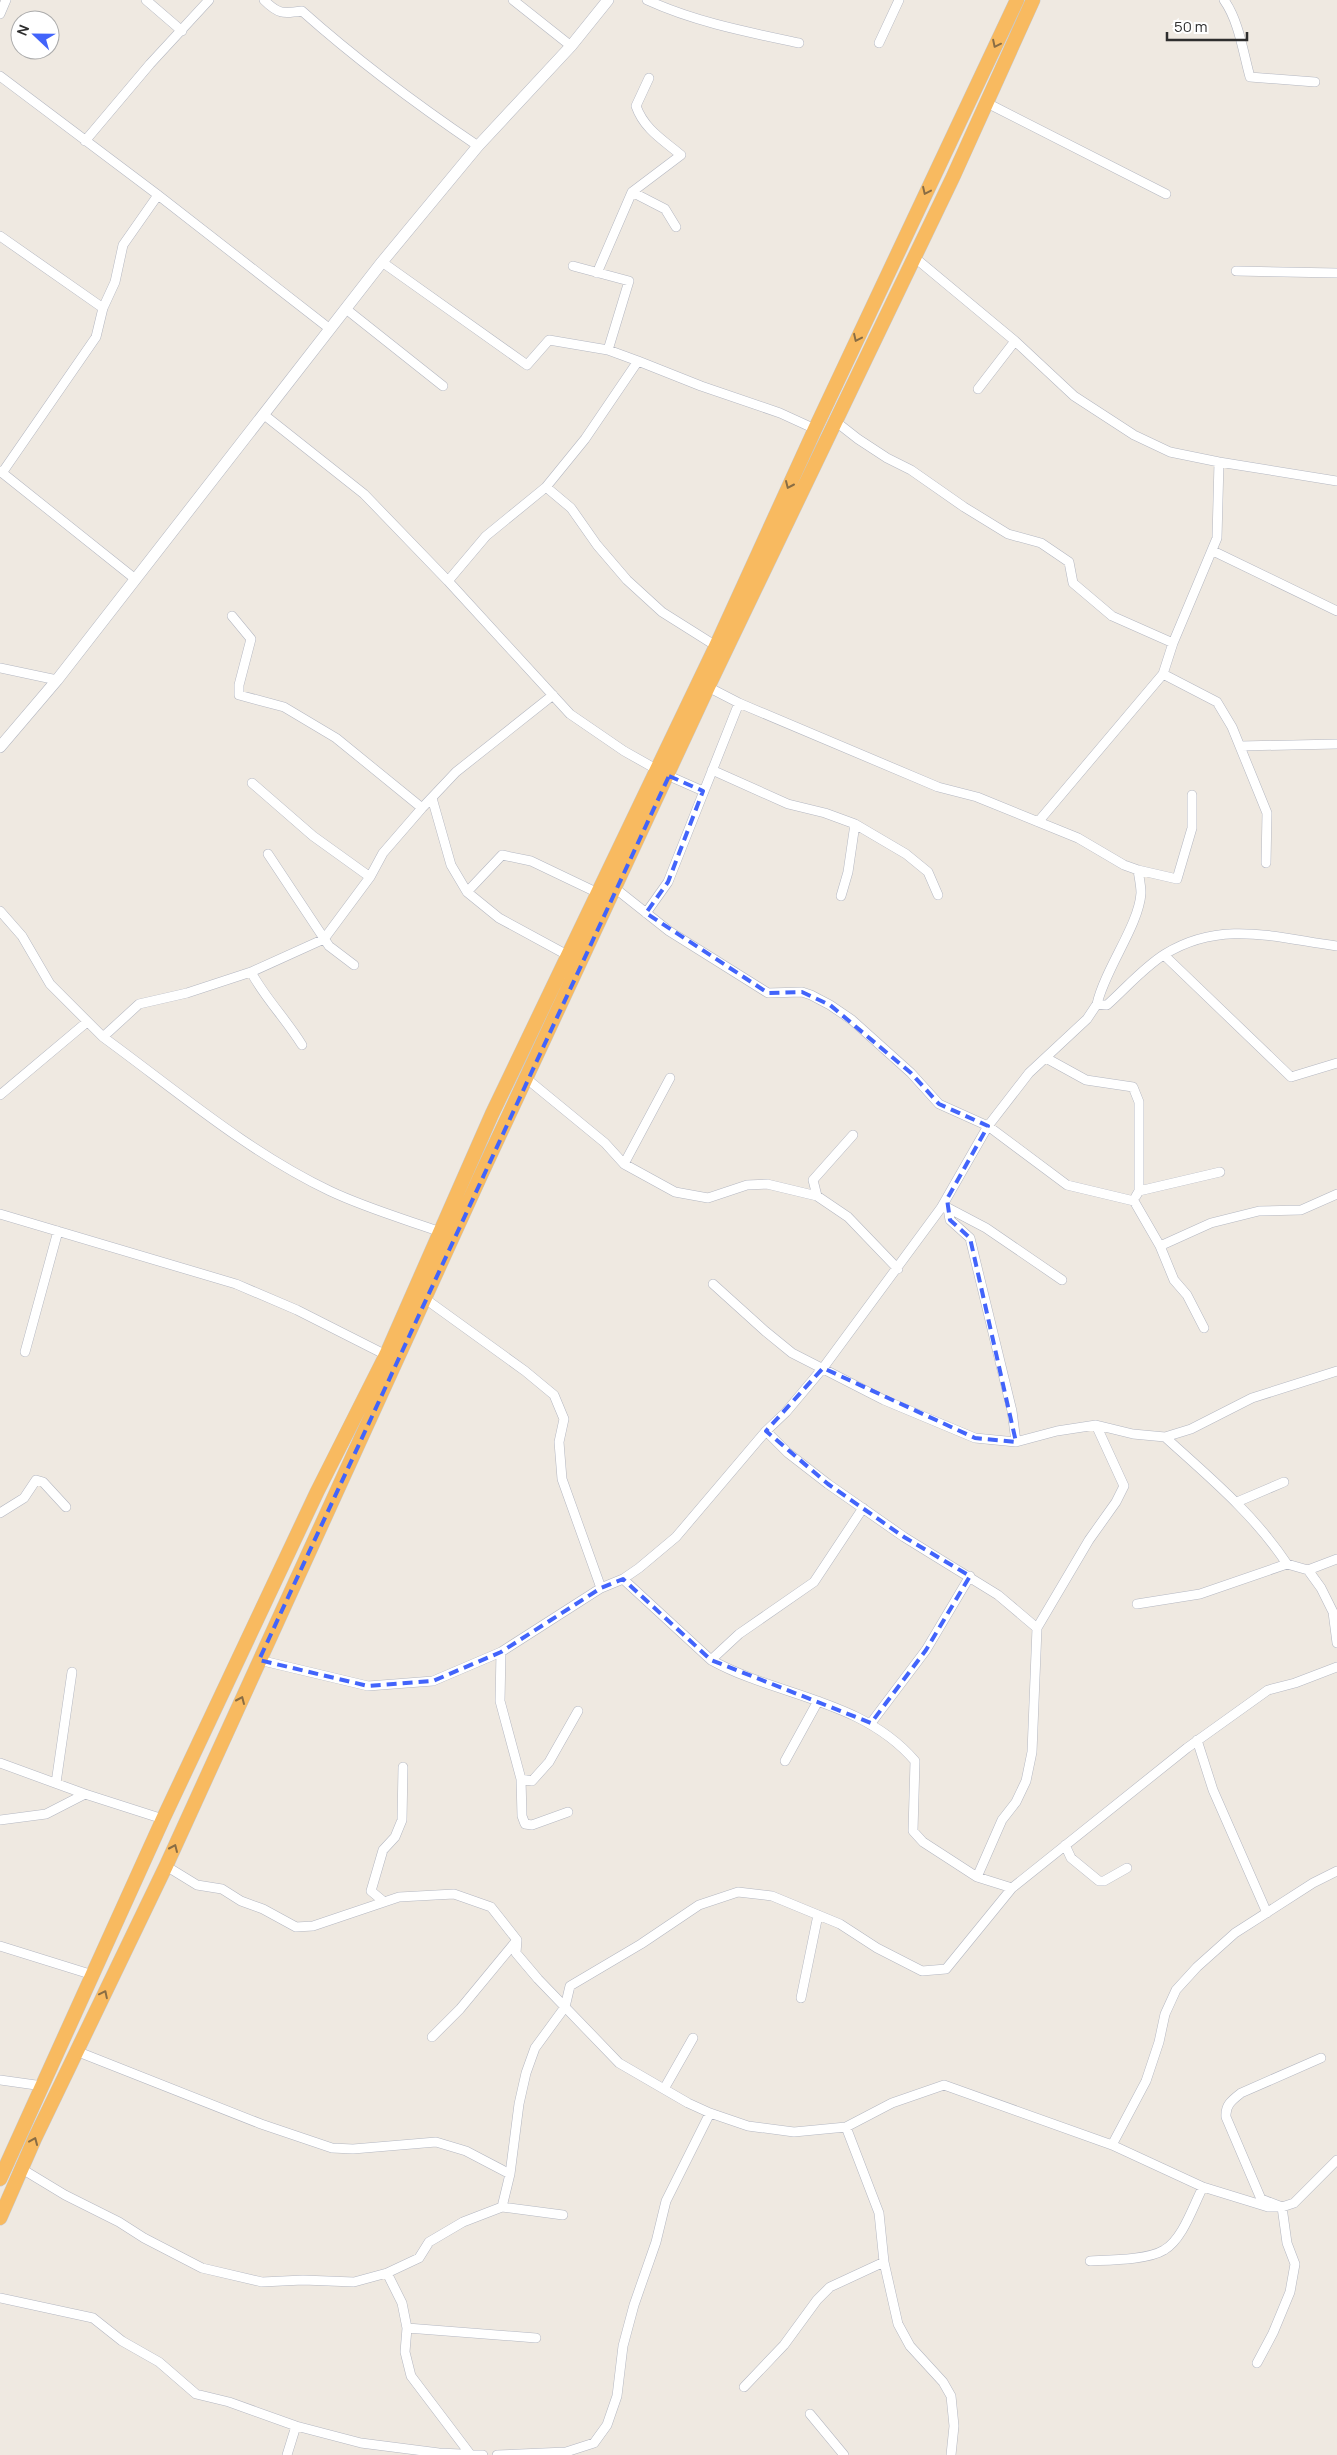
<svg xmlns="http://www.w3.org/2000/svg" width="1337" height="2455" font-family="Manrope,sans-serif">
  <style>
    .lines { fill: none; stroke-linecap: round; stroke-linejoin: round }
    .minor-casing { stroke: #b4b7c1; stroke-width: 10 }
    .tertiary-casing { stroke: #b4b7c1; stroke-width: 12 }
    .trunk-casing { stroke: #c9c9c9; stroke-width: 15 }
    .minor { stroke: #fff; stroke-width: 9 }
    .tertiary { stroke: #fff; stroke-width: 11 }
    .trunk { stroke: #f8ba60; stroke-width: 14 }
    .oneway { stroke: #896d44 }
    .marked { fill: none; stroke: #4264fb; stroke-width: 4; stroke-dasharray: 10 6; stroke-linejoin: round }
  </style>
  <rect width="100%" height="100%" fill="#efe9e1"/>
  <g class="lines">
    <defs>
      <path id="minor" d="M146,0L182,31
        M264,0C278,14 283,14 302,11C357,60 416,104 478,146
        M513,0L571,46
        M647,0C695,22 747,32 799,43
        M1224,0C1239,21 1243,52 1250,77L1315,82
        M0,14L6,0
        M879,43L899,0
        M0,76L158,195L330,329
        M987,103L1166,194
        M85,141L150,64L209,0
        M632,192L665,209L676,227
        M0,236L103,308
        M914,257L1015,341L1074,396L1134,435L1170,452L1219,462L1337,481
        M382,262L527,365L549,340L608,350L638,361
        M573,266L629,281L608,350
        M1236,271L1337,273
        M597,273L632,192L681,155C663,140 644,129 636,106L649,78
        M346,309L443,386
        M978,389L1015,341
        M263,414L364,494L448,581L570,714L624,751L656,769
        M835,421L858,439L887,458L911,470L964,507L1008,534L1041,543L1069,562L1073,583L1112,616L1173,643
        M0,471L134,578
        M2,473L96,337L103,308L115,282L123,245L158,195
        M546,487L585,439L638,361L701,386L780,413L815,429
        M1213,551L1337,611
        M448,581L486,536L546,487L571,508L597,545L627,580L662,612L716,646
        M232,616L251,639L239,685V695L284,707L336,738L422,808
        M0,668L57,680
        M1163,674L1217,702L1232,727L1267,813L1266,863
        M708,687L739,703L938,787L977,797L1078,838L1124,865L1138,870C1139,877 1141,886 1141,893C1139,925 1105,969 1097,1004
        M1241,746L1337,744
        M712,770L788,804L825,813L855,824L906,854L928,872L938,895
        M669,776L703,791
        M252,783L313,836L370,877
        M432,798L451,865L467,892
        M1038,822L1163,674L1173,643L1217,538L1219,462
        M268,854L329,946L354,965
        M1138,870L1177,879L1192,828V795
        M616,889L669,931L768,993L802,992L811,995L830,1005L852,1020L911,1073L939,1104L988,1126L1067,1185L1134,1201L1160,1246L1211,1223L1259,1211L1301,1210L1337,1194
        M841,896L848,872L855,824
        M0,911L22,936L50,984L103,1037
        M646,913L668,882L739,703
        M1164,955L1291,1077L1337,1063
        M569,956L499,918L467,892L502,855L531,861L598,893
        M251,972C265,998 286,1019 302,1045
        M1046,1058L1086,1080L1133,1087L1139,1102V1191
        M527,1079L605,1143L624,1164L675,1192L708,1198L747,1185L767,1184L817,1196L848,1217L898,1269
        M0,1095L87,1022
        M624,1164L670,1078
        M817,1196L813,1180L853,1135
        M1136,1196L1139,1191L1220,1172
        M941,1208H948L950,1220L970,1238L1012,1411L1016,1442
        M948,1208L986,1228L1062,1280
        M0,1214L236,1284L297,1310L386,1355
        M441,1232C404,1219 366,1208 330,1191C248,1152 177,1091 103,1037L139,1004L187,993L251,972L324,939L370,877L383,853L422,808L456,772L553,695
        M1160,1246L1174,1280L1187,1295L1204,1328
        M713,1284L765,1331L792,1353L884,1400L975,1438L1016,1442L1057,1431L1096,1425L1133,1434L1165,1437L1191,1429L1252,1398L1337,1371
        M424,1298L525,1371L554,1395L564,1419L559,1442L562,1479L601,1588
        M25,1352L58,1231
        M766,1431L788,1453L828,1484L904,1537L998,1595L1037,1628
        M1165,1437C1209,1477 1254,1514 1287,1564L1308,1570L1321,1588L1333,1612L1337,1643
        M1237,1502L1284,1482
        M0,1513L24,1498L36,1480L43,1482L66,1507
        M1308,1570L1337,1559
        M623,1579L711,1660C778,1697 862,1699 915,1761L913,1831L923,1842L977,1877L1012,1888
        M1137,1604L1200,1594L1287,1564
        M501,1652L500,1701L521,1779L532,1781L549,1762L578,1711
        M259,1660L368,1686L433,1681L501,1652L601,1588L623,1579L639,1568L676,1537L766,1431L786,1412L823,1368L941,1208L988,1126L1029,1073L1087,1019L1097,1004L1107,1005C1125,989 1144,967 1165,954C1222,919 1276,938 1337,946
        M711,1660L739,1634L814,1582L863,1508
        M871,1723L926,1650L970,1576
        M1197,1740L1213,1790L1267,1913
        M785,1761L818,1701
        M0,1763L85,1794L163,1819
        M521,1779L522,1816L525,1824L532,1825L568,1812
        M56,1783L72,1672
        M0,1820L46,1814L85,1794
        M1065,1845L1071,1858L1099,1881H1104L1127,1868
        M166,1866L197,1885L222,1889L241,1901L263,1909L296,1927L313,1926L399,1897L454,1894L491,1907L517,1940L516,1953L538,1979L619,2063L688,2103L710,2113L748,2126L794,2132L846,2127L892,2103L944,2085L1112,2145L1203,2187L1268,2207H1282L1294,2203L1337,2160
        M977,1877L1002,1820L1016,1802L1026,1781L1032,1752L1037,1628L1089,1540L1116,1502L1124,1486L1096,1425
        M383,1901L371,1891L383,1850L395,1837L402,1820L403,1767
        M0,1946L93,1975
        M801,1998L818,1915
        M432,2037L460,2009L517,1940
        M76,2051L261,2124L332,2148L353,2149L436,2142L466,2151L510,2174
        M0,2080L43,2086
        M664,2089L693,2038
        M846,2127L879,2213L884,2262L898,2324L910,2346L943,2382L951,2396L954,2426L951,2455
        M1112,2145L1146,2081L1159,2042L1165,2014L1176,1990L1197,1967L1235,1933L1313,1883L1337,1871
        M22,2169L65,2195L119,2222L144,2238L202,2268L262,2282L303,2280L354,2282L387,2273L419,2258L429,2242L463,2222L502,2207L510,2174L519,2104L526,2073L535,2048L565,2007L570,1986L641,1944L699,1905L738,1892L772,1896L840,1924L877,1948L922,1971L946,1969L1012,1888L1187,1748L1268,1690L1295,1683L1337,1667
        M502,2207L563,2215
        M1090,2261C1109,2260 1148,2260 1164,2250C1183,2239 1193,2206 1203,2187
        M387,2273L402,2303L407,2328L405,2352L411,2376L470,2454
        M0,2298L93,2318L122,2341L159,2362L196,2394L229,2402L296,2426L361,2443L439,2453L483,2455
        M407,2328L536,2338
        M1257,2363L1273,2333L1290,2292L1295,2264L1287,2243L1282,2207L1261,2199L1226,2117C1225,2105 1232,2100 1241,2093L1321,2058
        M744,2387L784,2345L817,2300L830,2287L884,2262
        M810,2414L844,2455
        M287,2455L296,2426
        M497,2455L566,2452L594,2443L607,2425L617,2396L623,2346L634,2305L656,2242L666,2201L710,2113"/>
      <path id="tertiary" d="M0,747L57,680L382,262L478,146L571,46L608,0"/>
      <path id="trunk" d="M0,2179L163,1819L317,1492L386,1355L492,1114L716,646L815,429L1017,0
        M0,2218L35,2138L166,1866L480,1177L708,687L953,177L1033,0"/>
    </defs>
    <use href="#minor" class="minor-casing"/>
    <use href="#tertiary" class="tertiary-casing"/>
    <use href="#trunk" class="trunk-casing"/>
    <use href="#minor" class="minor"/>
    <use href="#tertiary" class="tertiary"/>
    <use href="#trunk" class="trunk"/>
  </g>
  <defs><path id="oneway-chevron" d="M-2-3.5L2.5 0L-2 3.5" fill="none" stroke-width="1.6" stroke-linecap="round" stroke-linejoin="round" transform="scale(1.25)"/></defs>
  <g class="oneway">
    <use href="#oneway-chevron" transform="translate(996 44) rotate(116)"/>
    <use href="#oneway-chevron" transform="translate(926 191) rotate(115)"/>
    <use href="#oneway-chevron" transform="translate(857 338) rotate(115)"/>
    <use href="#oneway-chevron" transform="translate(789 485) rotate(114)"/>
    <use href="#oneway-chevron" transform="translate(241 1700) rotate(-66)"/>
    <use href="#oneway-chevron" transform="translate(174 1848) rotate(-66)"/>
    <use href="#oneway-chevron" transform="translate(104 1994) rotate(-64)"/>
    <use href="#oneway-chevron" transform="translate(34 2141) rotate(-67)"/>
  </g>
  <path class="marked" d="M669,776L703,791L668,882L646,913L768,993L802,992L830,1005L911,1073L939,1104L988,1126L947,1199L950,1220L970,1238L1016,1442L975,1438L823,1368L766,1431L828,1484L904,1537L970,1576L926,1650L871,1723L711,1660L623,1579L601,1588L501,1652L433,1681L368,1686L259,1660Z"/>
  <g transform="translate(35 35) rotate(292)"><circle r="24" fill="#ffffff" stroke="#ababab"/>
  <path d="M0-4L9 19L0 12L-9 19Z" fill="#4264fb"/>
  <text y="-8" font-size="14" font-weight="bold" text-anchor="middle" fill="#2e2e2e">N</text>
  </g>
  <path d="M1167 32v8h80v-8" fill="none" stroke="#2e2e2e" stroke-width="2.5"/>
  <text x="1174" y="32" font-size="15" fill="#2e2e2e" stroke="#ffffff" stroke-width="4" paint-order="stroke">50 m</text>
</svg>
